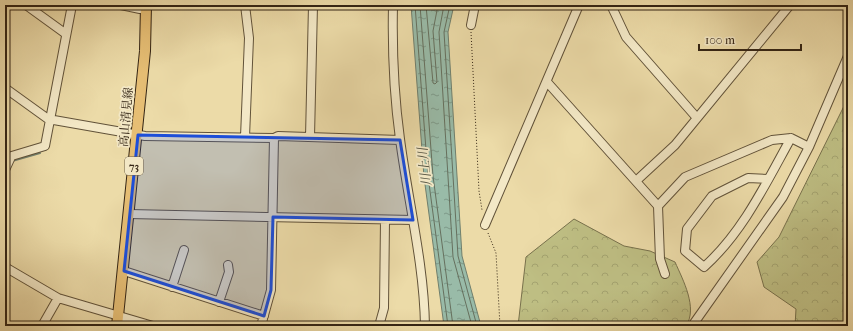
<svg xmlns="http://www.w3.org/2000/svg" width="853" height="331" font-family="'IM FELL French Canon','Noto Serif JP',serif">
  <style>
    .forest { fill: url(#forest-crowns); stroke: #78714c }
    .water { fill: url(#water-ripples); stroke: #707f6d }
    .lines { fill: none; stroke-linecap: round; stroke-linejoin: round }
    .shore { stroke: #66705e; stroke-width: 1 }
    .stream { stroke: #707f6d; stroke-width: 2 }
    .minor-casing { stroke: #615239; stroke-width: 10 }
    .major-casing { stroke: #332414; stroke-width: 12 }
    .path { stroke: #332414; stroke-width: 1; stroke-dasharray: 1 2; stroke-linecap: butt }
    .minor { stroke: #f3e8c6; stroke-width: 8 }
    .major { stroke: #e6be74; stroke-width: 10 }
    .marked { fill: #1d4ed8; fill-opacity: 0.2; stroke: #1d4ed8; stroke-width: 3; stroke-linejoin: round }
    .labels { text-anchor: middle; stroke-width: 3.5; stroke-linejoin: round; paint-order: stroke }
    .shield { fill: #f3e8c6; stroke: #6d5f49; stroke-width: 1 }
    .shield-label { font-size: 11px; font-weight: bold; fill: #332414 }
    .street-label { font-size: 12px; fill: #332414; stroke: #f3e8c6 }
    .water-label { font-size: 13px; font-style: italic; fill: #525140; stroke: #f3e8c6 }
  </style>
  <defs>
    <pattern id="forest-crowns" width="20" height="18" patternUnits="userSpaceOnUse"><rect width="20" height="18" fill="#bebe83"/><path d="M2 6a3 3 0 1 1 6 0M12 15a3 3 0 1 1 6 0" fill="none" stroke="#a4a370"/></pattern>
    <pattern id="water-ripples" width="26" height="14" patternUnits="userSpaceOnUse"><rect width="26" height="14" fill="#99bba8"/><path d="M2 4q2-2 4 0t4 0M15 11q2-2 4 0t4 0" fill="none" stroke="#7d9888"/></pattern>
  </defs>
  <rect width="100%" height="100%" fill="#ecdba8"/>
  <filter id="stains"><feTurbulence type="fractalNoise" baseFrequency=".005" numOctaves="4"/><feColorMatrix values="0 0 0 0 .2 0 0 0 0 .09 0 0 0 0 .02 0 0 0 .5 -.17"/></filter>
  <radialGradient id="worn" r=".72"><stop offset=".6" stop-color="#630" stop-opacity="0"/><stop offset="1" stop-color="#630" stop-opacity=".3"/></radialGradient>
  <path class="forest" d="M848,98V326H795L796,309L764,287L757,262L779,237Z
    M574,219L624,246L650,251L675,262C683,280 698,308 686,326H518L526,257Z"/>
  <path class="water" d="M411,5H454L448,32L462,256L481,326H444L424,177Z"/>
  <g class="lines">
    <path class="shore" d="M415,5L428,176L448,326
      M420,5L433,176L453,326
      M426,5L433,83L435,84L437,82L433,31L438,5
      M444,5L439,32L453,257L472,326
      M450,5L444,32L458,256L477,326"/>
    <path class="stream" d="M12,161L40,153"/>
    <defs>
      <path id="minor" d="M26,5L66,34
        M121,5L140,9
        M393,5C392,50 394,95 400,139C408,201 424,263 425,326
        M611,5L626,37L697,118
        M471,25L475,5
        M547,82L658,206L685,177L772,140L791,138L809,147
        M5,88L48,119L145,136L274,138L278,136L400,140
        M245,137L249,38L245,5
        M310,137L313,5
        M5,158L45,146L72,5
        M5,170L11,157
        M768,179L748,178L712,196L687,229L685,251L704,267C743,232 766,183 791,138
        M636,181L675,145L790,5
        M658,206L660,259L665,274
        M129,214L413,220
        M485,225L579,5
        M5,267L58,298L153,326
        M124,271L264,316
        M172,287L184,250
        M219,302L229,272L228,265
        M42,326L58,298
        M261,326L271,290L274,138
        M379,326L384,308L385,220
        M692,326L783,197L809,147L848,56"/>
      <path id="major" d="M117,326L145,51L146,5"/>
    </defs>
    <use href="#minor" class="minor-casing"/>
    <use href="#major" class="major-casing"/>
    <path class="path" d="M471,32L479,191L482,210
      M488,233L496,253L500,326"/>
    <use href="#minor" class="minor"/>
    <use href="#major" class="major"/>
  </g>
  <path class="marked" d="M138,135L400,140L413,220L273,217L271,290L264,316L124,271Z"/>
  <g class="labels">
    <rect class="shield" x="125" y="157" width="18" height="18" rx="3"/>
    <g class="shield-label">
      <text x="134" y="170">73</text>
    </g>
    <g class="street-label">
      <text transform="translate(126 117) rotate(-85)" y="4">高山清見線</text>
    </g>
    <g class="water-label">
      <text transform="translate(424 167) rotate(-97)" y="5">川上川</text>
    </g>
  </g>
  <rect width="853" height="331" fill="none" stroke="#ecdba8" stroke-width="20"/>
  <rect x="6" y="6" width="841" height="319" fill="none" stroke="#332414" stroke-width="2"/>
  <rect x="10" y="10" width="833" height="311" fill="none" stroke="#332414"/>
  <path d="M699 44v6h102v-6" fill="none" stroke="#332414" stroke-width="2"/>
  <text x="705" y="44" font-size="12" fill="#332414" stroke="#f3e8c6" stroke-width="3" paint-order="stroke">100 m</text>
  <rect width="100%" height="100%" filter="url(#stains)"/>
  <rect width="100%" height="100%" fill="url(#worn)"/>
</svg>
